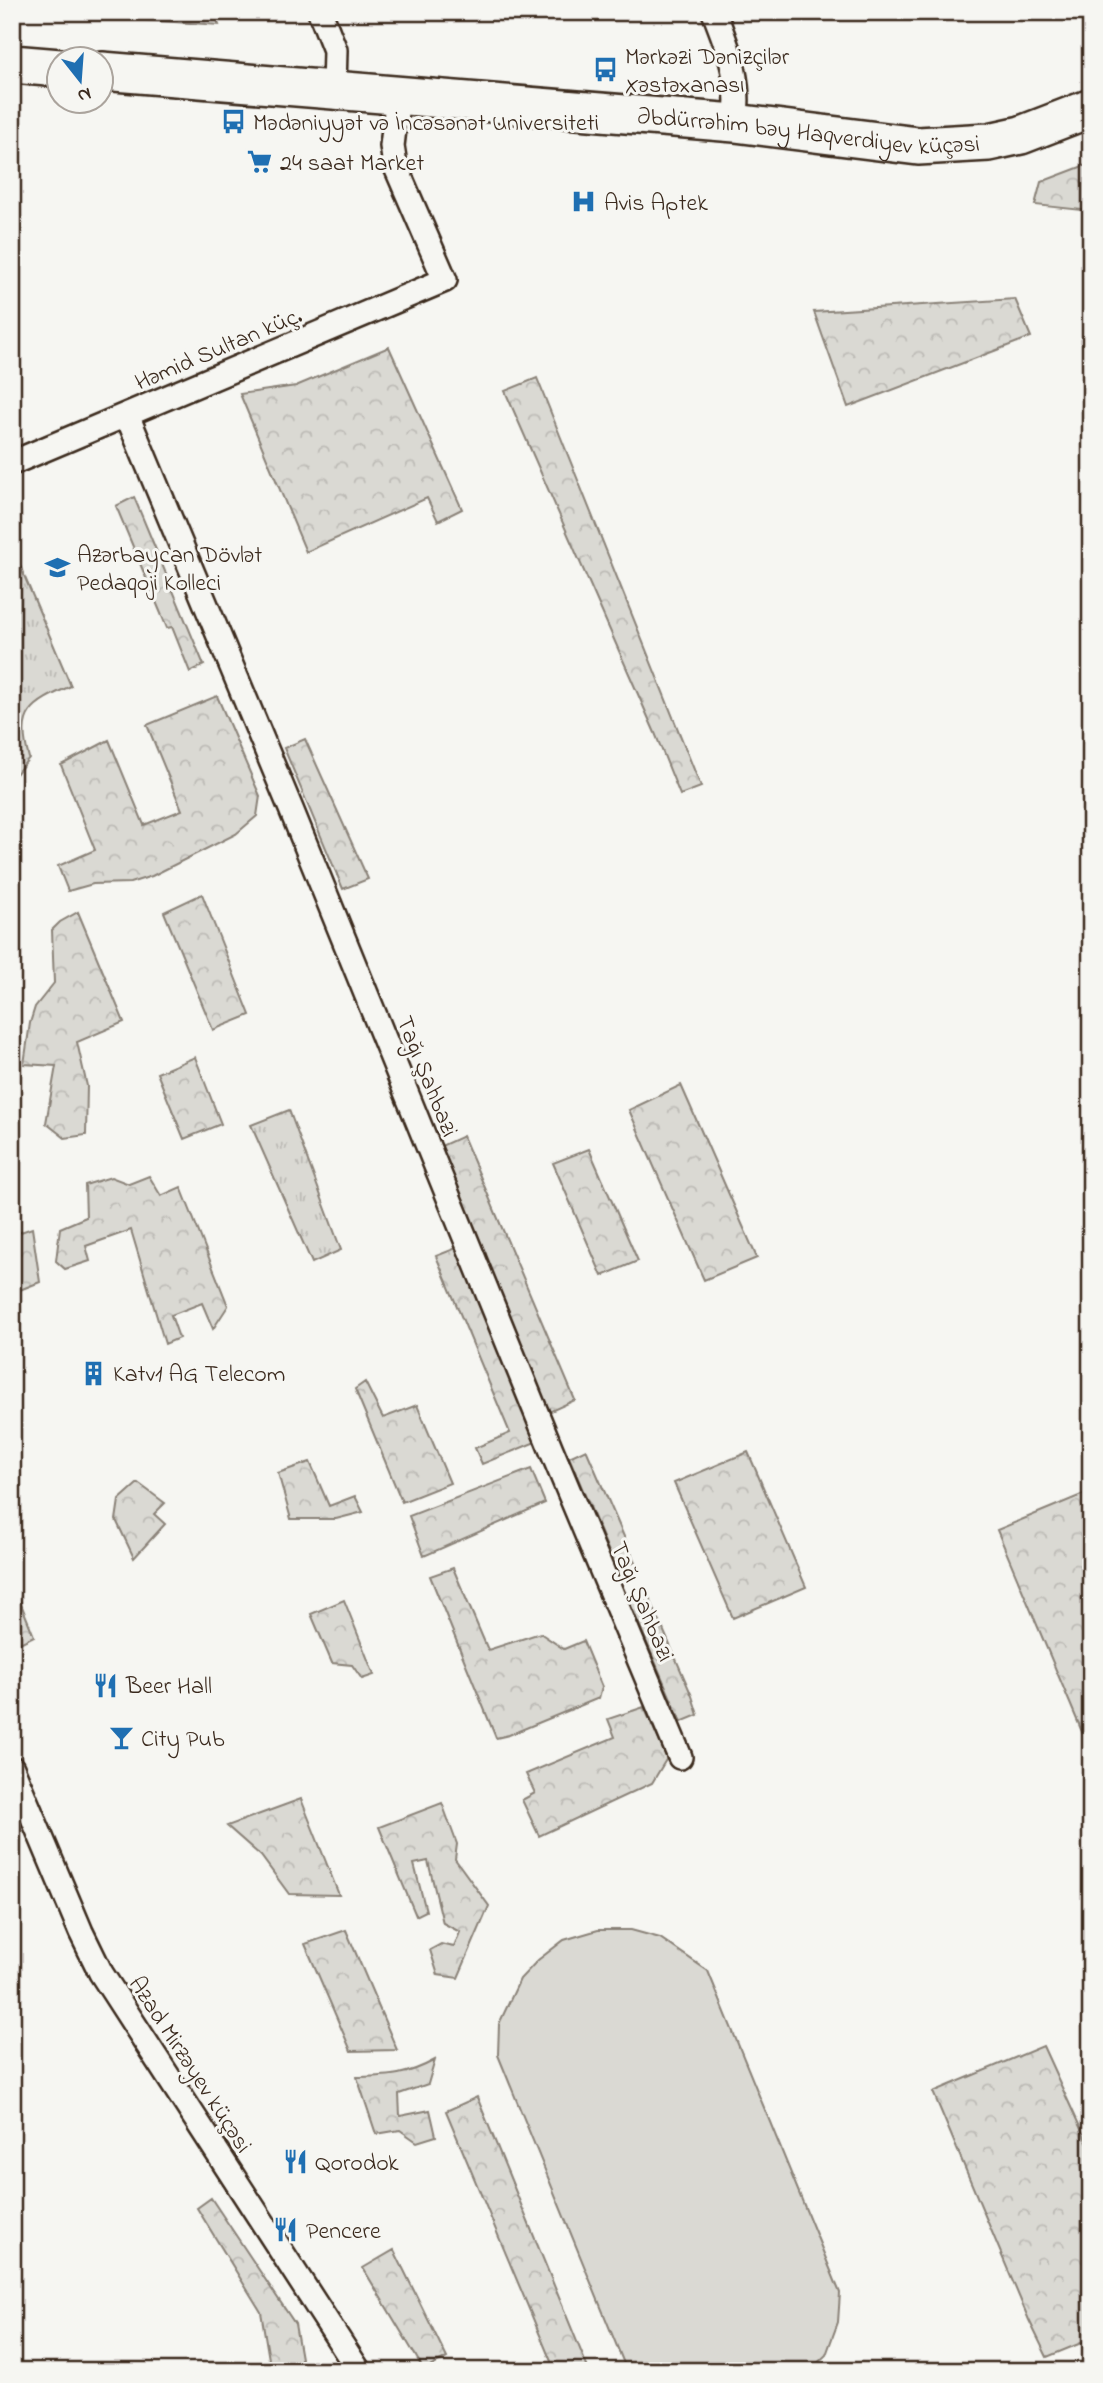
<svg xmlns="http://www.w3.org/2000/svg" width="1103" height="2383" font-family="'Indie Flower',sans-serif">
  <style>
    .grass { fill: #dad9d3; stroke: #8a8278; stroke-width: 2 }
    .forest { fill: url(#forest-crowns); stroke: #8a8278; stroke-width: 2 }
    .park { fill: url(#park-tufts); stroke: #8a8278; stroke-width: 2 }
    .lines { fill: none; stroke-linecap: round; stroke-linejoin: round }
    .street-casing { stroke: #3b2a1e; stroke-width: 28 }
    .primary-casing { stroke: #3b2a1e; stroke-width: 42 }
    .street { stroke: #f6f6f2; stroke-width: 23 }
    .primary { stroke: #f6f6f2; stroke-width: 37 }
    .labels { text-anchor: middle; stroke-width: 6; stroke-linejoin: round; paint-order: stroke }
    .poi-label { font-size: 24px; fill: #3b2a1e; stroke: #f6f6f2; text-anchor: start }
    .street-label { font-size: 24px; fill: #3b2a1e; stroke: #f6f6f2 }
  </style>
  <defs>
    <pattern id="forest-crowns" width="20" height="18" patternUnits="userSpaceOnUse" patternTransform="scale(1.75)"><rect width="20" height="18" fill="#dad9d3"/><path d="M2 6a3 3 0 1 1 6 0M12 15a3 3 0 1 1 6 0" fill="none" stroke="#bcbab5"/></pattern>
    <pattern id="park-tufts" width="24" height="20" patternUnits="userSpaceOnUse" patternTransform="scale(1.75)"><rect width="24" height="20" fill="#dad9d3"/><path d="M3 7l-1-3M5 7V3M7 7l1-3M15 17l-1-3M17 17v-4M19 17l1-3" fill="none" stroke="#bcbab5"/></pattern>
  </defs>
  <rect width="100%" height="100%" fill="#f6f6f2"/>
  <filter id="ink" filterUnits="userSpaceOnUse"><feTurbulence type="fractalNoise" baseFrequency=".0143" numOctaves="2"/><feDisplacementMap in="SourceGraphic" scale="14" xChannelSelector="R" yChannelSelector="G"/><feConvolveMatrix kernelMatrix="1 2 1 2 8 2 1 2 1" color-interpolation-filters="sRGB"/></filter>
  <g filter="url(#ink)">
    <path class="grass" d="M598,1930H631L660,1938L708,1971L840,2293L838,2322L826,2355L809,2371H627L498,2055L499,2024L520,1979L538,1960L564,1940Z"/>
    <path class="forest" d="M58,12H214L219,25L67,15Z
      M1091,163V211L1035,205L1041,182Z
      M1015,299L1031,337L848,407L814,312Z
      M389,347L462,509L438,521L427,498L306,552L240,394L296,386Z
      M537,378L701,787L680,795L655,733L505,391Z
      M134,497L204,665L190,672L172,627L167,628L116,506Z
      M217,696L260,796L257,816L236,834L152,876L130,883L93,884L68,891L58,866L95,850L61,765L109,740L144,825L182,810L147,725Z
      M305,739L368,879L343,889L284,748Z
      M202,894L250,1015L213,1030L164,912Z
      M78,912L124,1022L77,1042L87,1086L86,1135L65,1138L46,1123L56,1066L24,1064L30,1023L35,1007L54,983L52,930L60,922Z
      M195,1057L221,1124L184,1139L157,1073Z
      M681,1085L757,1258L704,1280L629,1110Z
      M463,1136L575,1400L549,1412L441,1146Z
      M589,1149L638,1261L602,1276L553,1163Z
      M149,1176L161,1196L181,1187L228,1306L213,1329L202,1303L171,1315L179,1338L165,1344L131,1230L86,1246L90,1261L65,1269L56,1261L60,1228L86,1217L85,1185L111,1177L129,1184Z
      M32,1228L40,1282L12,1293V1235Z
      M459,1247L538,1441L482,1464L475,1448L510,1433L436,1256Z
      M365,1382L383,1418L417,1405L450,1483L402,1502L355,1389Z
      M586,1449L635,1562L617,1571L569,1457Z
      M748,1452L806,1587L733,1618L674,1483Z
      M310,1462L329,1506L355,1496L363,1512L336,1519H291L278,1473Z
      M531,1469L545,1503L424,1556L409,1516Z
      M138,1483L165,1503L154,1514L165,1524L134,1558L116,1520L119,1500Z
      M1091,1491V1753L997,1530Z
      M453,1568L488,1650L540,1633L564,1649L583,1641L602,1687L599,1698L509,1735L496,1738L430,1576Z
      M12,1582L34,1636L12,1647V1630L15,1628L12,1613Z
      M646,1590L692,1696L698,1715L681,1722L628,1599Z
      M344,1600L374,1675L362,1679L352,1665L332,1663L311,1614Z
      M644,1707L667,1758L652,1783L539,1836L522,1800L535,1793L526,1774L615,1737L608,1719Z
      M301,1799L339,1895L289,1894L261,1856L227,1826Z
      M442,1803L457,1844L455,1859L489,1906L458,1978L438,1975L430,1950L441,1944L454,1947L460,1932L443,1923L428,1861L414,1864L426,1911L416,1916L379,1827Z
      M346,1930L397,2050L351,2051L305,1944Z
      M1043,2046L1091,2151V2339L1047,2357L1029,2320L933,2092Z
      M435,2060L428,2084L399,2094L400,2116L430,2110L436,2136L417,2142L400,2130L376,2134L357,2077C389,2076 406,2076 435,2060Z
      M477,2097L589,2371H555L446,2111Z
      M211,2198L295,2324L303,2370L271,2371L261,2312L197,2208Z
      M394,2250L447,2358L424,2370L363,2268Z"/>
    <path class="park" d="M12,547L71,686C31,704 16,712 29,758L12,779Z
      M289,1110L341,1250L312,1263L251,1125Z"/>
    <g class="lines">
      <defs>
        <path id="street" d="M320,12L335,50L334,89
          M714,12C729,51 742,81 735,123
          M127,415L291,809L551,1449L680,1757
          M12,463L445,280L395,165L392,146L398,95
          M12,1768L81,1932L101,1973L359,2371"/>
        <g id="primary">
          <path d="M12,64L60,68"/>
          <path id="s1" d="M102,71L735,123L918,146L989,142L1021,135L1091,108"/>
        </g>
      </defs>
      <use href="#street" class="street-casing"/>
      <use href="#primary" class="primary-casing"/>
      <use href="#street" class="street"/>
      <use href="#primary" class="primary"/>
    </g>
  </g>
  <defs>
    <symbol id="bus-bare" viewBox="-9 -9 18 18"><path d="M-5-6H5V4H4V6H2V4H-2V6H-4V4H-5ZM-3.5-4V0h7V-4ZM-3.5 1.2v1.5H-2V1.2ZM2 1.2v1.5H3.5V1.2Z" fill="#1f6fb2" stroke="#f6f6f2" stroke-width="2.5" paint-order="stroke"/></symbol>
    <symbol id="supermarket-bare" viewBox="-9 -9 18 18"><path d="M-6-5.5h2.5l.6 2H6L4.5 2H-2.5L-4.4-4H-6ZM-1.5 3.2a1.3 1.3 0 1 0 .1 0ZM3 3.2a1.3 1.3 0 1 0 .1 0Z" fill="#1f6fb2" stroke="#f6f6f2" stroke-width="2.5" paint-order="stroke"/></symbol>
    <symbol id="hospital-bare" viewBox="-9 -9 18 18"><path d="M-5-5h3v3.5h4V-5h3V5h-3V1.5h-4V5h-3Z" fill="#1f6fb2" stroke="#f6f6f2" stroke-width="2.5" paint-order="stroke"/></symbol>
    <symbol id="university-bare" viewBox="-9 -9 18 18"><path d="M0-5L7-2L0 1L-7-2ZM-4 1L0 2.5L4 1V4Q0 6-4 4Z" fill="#1f6fb2" stroke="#f6f6f2" stroke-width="2.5" paint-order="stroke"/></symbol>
    <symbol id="building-bare" viewBox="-9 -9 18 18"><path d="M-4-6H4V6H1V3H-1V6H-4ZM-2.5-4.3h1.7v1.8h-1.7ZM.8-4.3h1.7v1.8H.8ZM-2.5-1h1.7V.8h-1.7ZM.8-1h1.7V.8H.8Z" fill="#1f6fb2" stroke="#f6f6f2" stroke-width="2.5" paint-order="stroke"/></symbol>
    <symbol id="restaurant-bare" viewBox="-9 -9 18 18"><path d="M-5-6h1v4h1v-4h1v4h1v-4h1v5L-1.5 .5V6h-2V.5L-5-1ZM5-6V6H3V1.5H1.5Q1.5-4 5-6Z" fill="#1f6fb2" stroke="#f6f6f2" stroke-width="2.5" paint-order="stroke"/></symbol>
    <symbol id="bar-bare" viewBox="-9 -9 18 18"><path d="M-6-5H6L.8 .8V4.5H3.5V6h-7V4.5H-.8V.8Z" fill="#1f6fb2" stroke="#f6f6f2" stroke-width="2.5" paint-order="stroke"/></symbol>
  </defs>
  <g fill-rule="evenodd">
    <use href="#bus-bare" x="588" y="52" width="35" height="35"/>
    <use href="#bus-bare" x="216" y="104" width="35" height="35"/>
    <use href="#supermarket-bare" x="242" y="144" width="35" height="35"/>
    <use href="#hospital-bare" x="566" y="184" width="35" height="35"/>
    <use href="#university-bare" x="40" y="550" width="35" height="35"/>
    <use href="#building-bare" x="76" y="1356" width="35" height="35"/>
    <use href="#restaurant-bare" x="88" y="1668" width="35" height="35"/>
    <use href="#bar-bare" x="104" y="1720" width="35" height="35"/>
    <use href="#restaurant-bare" x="278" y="2144" width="35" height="35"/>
    <use href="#restaurant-bare" x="268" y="2212" width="35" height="35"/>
  </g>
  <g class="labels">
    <g class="poi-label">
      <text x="625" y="64">Mərkəzi Dənizçilər<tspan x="625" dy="28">Xəstəxanası</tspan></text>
      <text x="253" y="130">Mədəniyyət və İncəsənət Universiteti</text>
      <text x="280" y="170">24 saat Market</text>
      <text x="604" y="210">Avis Aptek</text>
      <text x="77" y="562">Azərbaycan Dövlət<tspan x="77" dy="28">Pedaqoji Kolleci</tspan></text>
      <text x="113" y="1381">Katv1 AG Telecom</text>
      <text x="126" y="1693">Beer Hall</text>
      <text x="141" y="1746">City Pub</text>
      <text x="315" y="2170">Qorodok</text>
      <text x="306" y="2238">Pencere</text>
    </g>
    <g class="street-label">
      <text dy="8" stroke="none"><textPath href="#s1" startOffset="709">Əbdürrəhim bəy Haqverdiyev küçəsi</textPath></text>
      <text transform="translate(218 348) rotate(-23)" y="8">Həmid Sultan küç.</text>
      <text transform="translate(428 1076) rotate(68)" y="8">Tağı Şahbazi</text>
      <text transform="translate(643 1601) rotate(67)" y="8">Tağı Şahbazi</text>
      <text transform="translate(191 2064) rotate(57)" y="8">Azad Mirzəyev küçəsi</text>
    </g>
  </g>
  <rect width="1103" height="2383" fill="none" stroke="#f6f6f2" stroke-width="42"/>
  <rect x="21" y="21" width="1061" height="2341" fill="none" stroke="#3b2a1e" stroke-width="2.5" filter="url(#ink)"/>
  <g transform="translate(80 80) rotate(163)"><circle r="33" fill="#f6f6f2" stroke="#aba49d" stroke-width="2"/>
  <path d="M0-5L12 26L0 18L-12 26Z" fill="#1f6fb2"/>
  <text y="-10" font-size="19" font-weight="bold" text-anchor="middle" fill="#3b2a1e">N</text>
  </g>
</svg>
